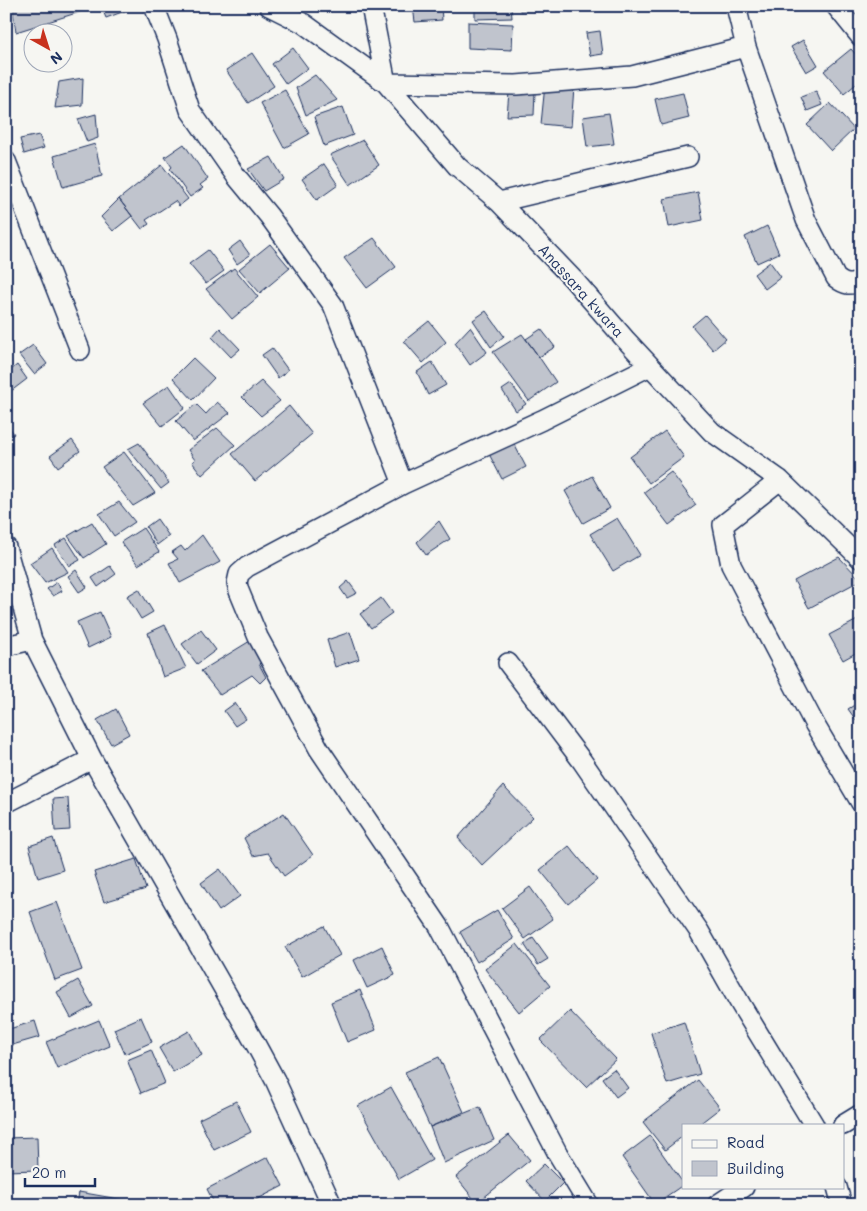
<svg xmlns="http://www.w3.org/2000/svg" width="867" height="1211" font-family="Mali,sans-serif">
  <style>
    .building { fill: #c0c4cd; stroke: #1b2f5e }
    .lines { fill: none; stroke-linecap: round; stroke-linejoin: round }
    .minor-casing { stroke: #1b2f5e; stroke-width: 22 }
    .minor { stroke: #f6f6f2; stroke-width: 19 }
    .labels { text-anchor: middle; stroke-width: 4; stroke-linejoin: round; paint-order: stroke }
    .street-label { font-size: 15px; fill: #1b2f5e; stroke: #f6f6f2 }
  </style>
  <rect width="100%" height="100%" fill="#f6f6f2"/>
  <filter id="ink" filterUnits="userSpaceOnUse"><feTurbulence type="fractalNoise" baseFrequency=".02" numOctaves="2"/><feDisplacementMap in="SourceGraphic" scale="10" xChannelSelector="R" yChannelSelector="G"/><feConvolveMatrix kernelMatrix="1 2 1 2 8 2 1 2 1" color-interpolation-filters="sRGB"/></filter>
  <g filter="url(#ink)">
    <path class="building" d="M12,6H88L89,9L16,32Z
      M101,6H138L106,18Z
      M413,6H441L442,20L415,22Z
      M475,6H511L512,18L475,19Z
      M520,6H550V7L520,11Z
      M468,22L513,24L512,50L468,48Z
      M600,31L603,54L590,56L586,33Z
      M803,40L818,65L806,72L791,47Z
      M293,48L308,68L286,84L272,64Z
      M851,49L861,60V80L844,94L824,71Z
      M252,53L274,86L248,103L226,70Z
      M315,75L337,100L306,115L296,88Z
      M83,78L82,105L55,108L59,82Z
      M545,85L574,87L571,127L541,124Z
      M285,90L309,134L284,148L260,103Z
      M816,91L822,105L807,111L801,97Z
      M509,92H535L534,115L507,116Z
      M683,93L689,118L661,125L655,99Z
      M830,103L854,129L831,151L807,125Z
      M343,107L353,135L324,146L314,117Z
      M609,113L614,144L587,147L583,117Z
      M96,114L98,138L87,142L78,119Z
      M39,135L44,148L24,154L20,139Z
      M363,140L379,165L350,185L330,155Z
      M95,144L102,176L63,187L54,156Z
      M184,144L208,179L200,185L203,188L190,197L170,169L172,167L165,157Z
      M271,157L284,179L264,191L248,169Z
      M324,164L338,185L317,200L302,179Z
      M162,165L188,199L179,206L175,201L146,220L149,224L142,229L119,199Z
      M698,192L703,220L669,227L664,199Z
      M119,199L132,216L113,231L101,217Z
      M767,226L779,253L757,263L745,237Z
      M374,238L396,267L367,288L344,258Z
      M240,241L250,255L237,264L228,250Z
      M270,244L290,268L260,293L239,269Z
      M208,250L224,271L206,284L189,264Z
      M770,262L781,277L765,289L754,274Z
      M234,268L258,297L232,319L206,289Z
      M486,311L504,336L491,347L473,320Z
      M705,315L726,339L713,350L692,326Z
      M429,321L446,342L423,363L404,341Z
      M470,327L487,352L470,365L455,343Z
      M220,328L240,349L231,357L212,337Z
      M541,329L555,347L539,357L526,339Z
      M522,334L539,357L556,382L529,401L493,352Z
      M33,345L47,364L34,374L19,355Z
      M272,348L288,370L278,378L262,355Z
      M193,358L214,378L193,400L173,378Z
      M432,362L446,385L428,395L417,372Z
      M17,365L27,379L6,395V374Z
      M261,381L280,401L261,416L242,397Z
      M511,384L526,404L516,411L502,390Z
      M169,385L185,408L162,426L143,403Z
      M217,402L230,413L193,441L176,421L196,404L206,414Z
      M289,406L312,434L255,481L232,454Z
      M6,422L14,434L6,439Z
      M217,428L235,445L202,475L192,462L195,460L188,450Z
      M665,431L684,457L649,483L630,457Z
      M72,440L80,451L58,467L50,456Z
      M513,442L526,467L502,479L489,454Z
      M139,443L169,483L161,489L128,449Z
      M124,452L155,493L133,506L102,467Z
      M671,472L696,505L669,525L644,492Z
      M592,476L610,508L583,523L565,491Z
      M119,502L135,522L114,536L99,514Z
      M617,518L640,555L613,571L590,534Z
      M157,519L169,536L157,545L146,527Z
      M439,521L450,539L426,555L417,542Z
      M92,522L106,544L84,558L68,536Z
      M143,528L159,552L138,565L121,542Z
      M202,535L220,562L180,583L169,563L178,559L172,552L181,546L185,551Z
      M66,538L80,560L69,566L55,545Z
      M52,548L68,572L45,583L30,563Z
      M839,557L861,580L809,608L794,581Z
      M110,566L116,574L98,587L92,578Z
      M76,570L87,587L79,592L68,576Z
      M348,581L357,593L347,598L340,588Z
      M57,582L62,591L53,596L47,589Z
      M139,589L153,612L141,619L127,596Z
      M381,598L392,613L371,628L360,614Z
      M100,612L111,637L88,648L77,622Z
      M861,618V650L843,660L829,635Z
      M165,625L186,668L163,677L148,633Z
      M201,630L216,650L197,664L182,644Z
      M350,632L359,659L335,667L327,640Z
      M250,641L263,660L259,664L266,677L260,683L252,675L220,695L201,671Z
      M861,701V727L848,709Z
      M235,703L246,719L235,726L224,711Z
      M116,709L129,734L111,744L97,720Z
      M503,786L533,817L482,865L458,838Z
      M68,798L70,830L55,831L53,799Z
      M284,813L313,855L284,876L268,853L253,856L244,838Z
      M53,838L63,870L38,878L29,846Z
      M569,846L597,880L568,904L540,870Z
      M136,859L146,889L104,902L94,872Z
      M220,869L240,896L219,911L201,883Z
      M530,887L553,919L525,939L502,908Z
      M57,902L82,970L55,980L30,912Z
      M497,910L514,939L477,962L460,932Z
      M324,926L340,955L302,977L285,947Z
      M533,938L548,959L538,965L524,944Z
      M517,944L550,986L519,1012L485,969Z
      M382,946L395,975L367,988L354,960Z
      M78,980L93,1006L71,1018L57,992Z
      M360,990L376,1030L347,1042L331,1002Z
      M570,1011L616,1059L586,1087L540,1040Z
      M141,1017L152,1042L125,1054L114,1029Z
      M99,1020L110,1046L57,1068L46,1042Z
      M35,1021L40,1037L9,1046L6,1037V1030Z
      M684,1022L700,1074L667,1084L651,1033Z
      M189,1031L202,1055L173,1072L159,1048Z
      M151,1050L165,1083L141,1093L127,1060Z
      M439,1057L464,1112L430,1127L405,1072Z
      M614,1069L628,1088L616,1097L602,1078Z
      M698,1080L720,1108L698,1125H683V1136L665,1150L643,1122Z
      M391,1087L432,1160L399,1179L358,1106Z
      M236,1101L251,1132L214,1150L199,1119Z
      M480,1107L494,1140L444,1163L430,1127Z
      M509,1135L530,1160L477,1203L456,1177Z
      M650,1136L683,1183V1185L655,1204L622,1157Z
      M37,1137L38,1170L6,1171V1138Z
      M268,1157L283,1186L246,1205H215L207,1189Z
      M544,1164L563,1183L545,1201L526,1181Z
      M79,1192L130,1201L129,1205H77Z"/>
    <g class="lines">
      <defs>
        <path id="minor" d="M154,6L167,39L190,110L236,176L269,216L333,305L403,484
          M269,6L303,23L386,83L457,166L499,202L573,279L625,339L712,432L780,480L861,559
          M371,6L386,83L516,85L632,76L746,47
          M736,6L746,47L806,220L836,278C845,285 850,286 861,281
          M836,6L861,37
          M6,161L80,350
          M499,202L688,157
          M780,480L723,525L731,565L815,725L861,803
          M6,547L32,640L92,759L256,1045L275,1080L332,1205
          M6,646L32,640
          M508,663L582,761L699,931L741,1005L814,1125
          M6,803L92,759
          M843,1125L861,1114
          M837,1187L842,1205
          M589,1205L558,1154L439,926L319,749L258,637L239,591L237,583L239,574L247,567L403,484L542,420L650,366
          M717,1205L744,1187"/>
      </defs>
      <use href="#minor" class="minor-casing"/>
      <use href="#minor" class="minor"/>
    </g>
  </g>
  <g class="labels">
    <g class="street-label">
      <text transform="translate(581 291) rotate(48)" y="5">Anassara kwara</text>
    </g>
  </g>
  <rect width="867" height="1211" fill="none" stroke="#f6f6f2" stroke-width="25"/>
  <rect x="12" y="12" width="842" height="1186" fill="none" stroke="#1b2f5e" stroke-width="2" filter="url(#ink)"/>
  <rect x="682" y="1124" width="162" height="65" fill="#f6f6f2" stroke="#9ea6b7"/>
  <rect x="692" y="1140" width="25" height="8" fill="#f6f6f2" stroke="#9ea6b7"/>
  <text x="727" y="1148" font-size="15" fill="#1b2f5e">Road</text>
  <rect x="692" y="1161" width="25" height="15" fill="#c0c4cd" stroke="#9ea6b7"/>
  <text x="727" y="1174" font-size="15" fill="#1b2f5e">Building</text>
  <g transform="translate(48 48) rotate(141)"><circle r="24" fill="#f6f6f2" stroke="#9ea6b7"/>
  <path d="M0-4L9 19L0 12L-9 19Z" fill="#c8321e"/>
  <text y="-8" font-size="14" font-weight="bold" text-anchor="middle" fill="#1b2f5e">N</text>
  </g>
  <path d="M25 1178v8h70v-8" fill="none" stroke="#1b2f5e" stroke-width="2.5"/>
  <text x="32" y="1178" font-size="15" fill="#1b2f5e" stroke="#f6f6f2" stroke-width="4" paint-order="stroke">20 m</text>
</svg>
